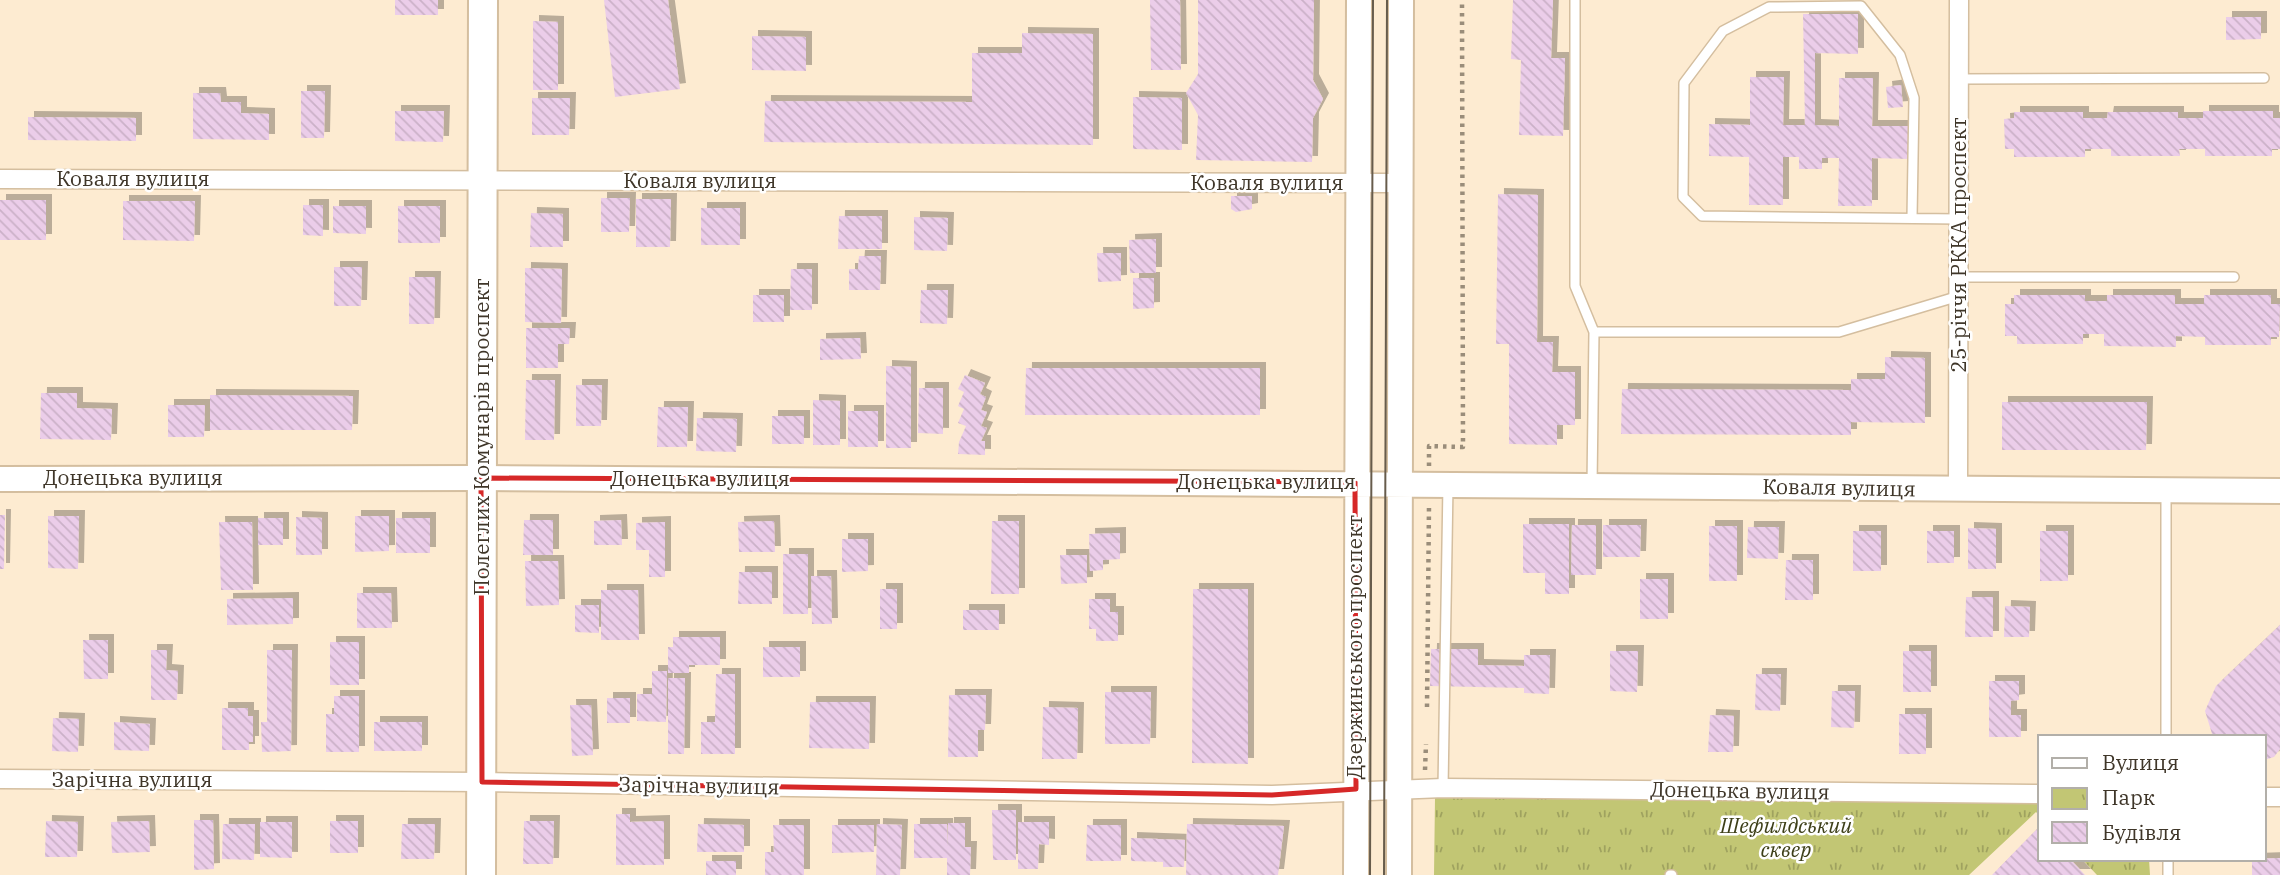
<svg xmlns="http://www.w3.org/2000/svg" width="2280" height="875" font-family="'IBM Plex Serif',serif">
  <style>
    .park { fill: url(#park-tufts) }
    .building { fill: url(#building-back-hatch); filter: url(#shadow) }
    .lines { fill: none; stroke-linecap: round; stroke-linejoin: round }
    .lane-casing { stroke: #d4be9f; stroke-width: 12 }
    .street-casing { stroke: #d4be9f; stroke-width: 21 }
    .secondary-casing { stroke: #d4be9f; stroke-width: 28 }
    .primary-casing { stroke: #d4be9f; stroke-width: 32 }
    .path { stroke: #9a8d7a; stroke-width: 4.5; stroke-dasharray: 3.5 5; stroke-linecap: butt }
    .lane { stroke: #fff; stroke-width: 9 }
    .street { stroke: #fff; stroke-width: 18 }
    .secondary { stroke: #fff; stroke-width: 24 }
    .primary { stroke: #fff; stroke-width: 28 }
    .tram { stroke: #675c4c; stroke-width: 2 }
    .marked { fill: none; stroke: #d62828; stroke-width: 5; stroke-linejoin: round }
    .labels { text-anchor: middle; stroke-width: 5; stroke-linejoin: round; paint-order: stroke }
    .street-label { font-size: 21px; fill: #3f3629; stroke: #fff }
    .park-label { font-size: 21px; font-style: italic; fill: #3d3f18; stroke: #fff }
  </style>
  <defs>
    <pattern id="park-tufts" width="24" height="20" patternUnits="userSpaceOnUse" patternTransform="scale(1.75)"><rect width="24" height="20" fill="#c2c674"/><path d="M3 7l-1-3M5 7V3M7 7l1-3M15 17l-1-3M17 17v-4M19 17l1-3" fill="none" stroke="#9fa25f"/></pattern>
    <pattern id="building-back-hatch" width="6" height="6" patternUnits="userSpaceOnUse" patternTransform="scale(1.75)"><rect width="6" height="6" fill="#ebcde9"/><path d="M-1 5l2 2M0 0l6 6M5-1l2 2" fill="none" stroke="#cbb1c8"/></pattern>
    <filter id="shadow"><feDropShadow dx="6" dy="-6" stdDeviation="0" flood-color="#0004"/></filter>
  </defs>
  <rect width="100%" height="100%" fill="#fdebd1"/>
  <path class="park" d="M1435,798L2040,802V816L2036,812L1969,875H1434Z
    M2082,859H2149L2150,875H2097Z"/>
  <path class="building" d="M395,0H438V15H395Z
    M604,0H668L680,89L615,97Z
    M1150,0H1180L1181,70H1151Z
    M1198,0H1314L1313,80L1323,99L1313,118L1312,162L1196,160L1198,115L1186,93L1198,74Z
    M1513,0H1553L1551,58H1565L1563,136L1519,135L1521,60L1511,59Z
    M1803,14H1858V54L1815,53V125L1839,126V78H1873L1872,126H1910L1909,159L1872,158V206H1838L1839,158H1822V169H1799V157H1783V205H1749V157L1709,156V124L1750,125V77H1784L1783,125H1805Z
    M2226,17H2261V39L2226,40Z
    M533,21L558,22V90H533Z
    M1022,33L1093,34V145L764,142L765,101L972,102V53H1022Z
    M752,36L806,37V71L752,70Z
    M1901,85L1903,107L1888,108L1886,87Z
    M301,91H325L324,138H301Z
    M193,93H220L221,102H241V113L269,114V140L193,139Z
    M1133,97L1182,98V150L1133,149Z
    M532,98H570L569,135H532Z
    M395,111H444L443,142L395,141Z
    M2203,111H2273V118H2280V149H2272V156H2205V149H2179L2180,156H2111V149H2085V157H2014V149H2005L2004,119L2014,118V112H2083V118H2107L2108,112H2178V118H2203Z
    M28,117L136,118V141L28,140Z
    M1498,194L1538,195L1537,342H1553L1552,372H1575V425H1557V445L1509,444V344H1496Z
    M1231,196H1252V209L1236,212L1231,209Z
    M601,198H630L629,232H601Z
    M636,199H671L670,247H636Z
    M0,200H46V240H0Z
    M123,201H195L194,241L123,240Z
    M303,205H323V236L303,235Z
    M333,206H366V234L333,233Z
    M398,206H440V243H398Z
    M701,208H740V245H701Z
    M531,213L563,214V247H530Z
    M839,216H882V249H838Z
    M914,217L948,218L947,251L914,250Z
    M1156,239V273H1130L1129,240Z
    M1097,253H1121V281L1098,282Z
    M859,256H881L880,290H849V269H858Z
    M334,267H362L361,306H334Z
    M525,268L562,269L561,323L525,322Z
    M791,269H812V310H790Z
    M409,277H435L434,324H409Z
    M1133,278H1154V308L1133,309Z
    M921,290H948L947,324L920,323Z
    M753,295H784V322H753Z
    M2014,295H2085V301H2107V295H2175V304H2204V295H2271V304H2280L2279,337H2271V345H2205V337L2176,336V347L2104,346V334H2083V344H2017V336H2005V304H2014Z
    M526,328H570L569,344H558V368H526Z
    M860,338L861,359L820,360V339Z
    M1885,357L1925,358V423L1851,422V435L1621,434L1622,389L1851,390V379H1885Z
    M886,366L911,367V448H886Z
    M1026,368H1260V415H1025Z
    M965,375L985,383L980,394L986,397L981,410L987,412L981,426L987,428L981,441H985V455L958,454L959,442L966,426L958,423L964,409L958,406L964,392L958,389Z
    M526,380H555L554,440H525Z
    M576,385H602L601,426H576Z
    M919,388H943V434L918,433Z
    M41,393H77V408L112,409L111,440L40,439Z
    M210,395L353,396L352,430H210Z
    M813,400L840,401V445H813Z
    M2002,402H2147L2146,450H2002Z
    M168,405H205L204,437H168Z
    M658,407H688L687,447H657Z
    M848,411H878V447H848Z
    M772,416H804V444H772Z
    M697,418L737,419L736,452L696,451Z
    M0,515H5L4,569H0Z
    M48,516H79L78,569L48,568Z
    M355,516H389V551L355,552Z
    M296,517L322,518V555H296Z
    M258,518H283V545H258Z
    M396,518H430V553H396Z
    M524,520H553V555H523Z
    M621,520L622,545H594V521Z
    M774,521L775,552H739L738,522Z
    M992,521H1019V594H991Z
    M219,522H252L253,590H221Z
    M665,522V577H649V550H636V523Z
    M1523,524H1569V594H1545V573H1523Z
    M1572,525H1596V575H1571Z
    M1603,525H1641L1640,557H1603Z
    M1709,526H1737V581H1709Z
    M1748,527H1779L1778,559L1747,558Z
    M1968,528L1996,529V569H1968Z
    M1853,531H1881V571H1853Z
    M1927,531H1954V563H1927Z
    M2040,531H2068V581H2040Z
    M1120,533V559L1103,560V570L1090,571L1089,534Z
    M842,539H868V571L842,572Z
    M783,554H808V614H783Z
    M1060,555H1087V583L1061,584Z
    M1786,560H1813V600H1785Z
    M525,561H558L559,605L526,606Z
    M739,572H772V604H738Z
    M811,576H831L832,624H812Z
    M1640,579H1668V619H1640Z
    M880,589H897V629H880Z
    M1193,589H1248V764L1192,763Z
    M601,590H638L639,640H601Z
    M357,593H391L392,628H357Z
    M1966,597H1993V637H1965Z
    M293,598V624L227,625V599Z
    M1089,599H1110V612H1118V641H1096V629H1089Z
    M575,605H599V633L575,632Z
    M2005,606L2030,607L2029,637H2004Z
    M963,610H999V630H963Z
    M2280,625V749L2274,757L2264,760V737H2213L2205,711L2216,686Z
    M673,637H720V665H689V673H668V647H673Z
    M83,640H108V679H84Z
    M330,642H359V685H330Z
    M763,647H800V677H763Z
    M1431,649H1478V665L1524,666V655H1550L1549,694L1524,693V688L1430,686Z
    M151,650H167L166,670L178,671L177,700H151Z
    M267,650H292L291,751L262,752L261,722H267Z
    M1610,651H1638L1637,692L1610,691Z
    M1903,651H1931V692H1903Z
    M652,671H667L666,722L637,721V694H652Z
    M716,674H735V754H701V722H715Z
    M1756,674H1781L1780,711L1755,710Z
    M668,678H685L684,754H668Z
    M1989,681H2019V700L2011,701V715H2021V737H1989Z
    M1832,691H1855L1854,728L1831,727Z
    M1105,692H1151L1150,744H1105Z
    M949,695H986L985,730H978V757H948Z
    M334,696H359V752H326V714H334Z
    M607,698H630V723H607Z
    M810,702H870L869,749L809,748Z
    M570,705H591L593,755L572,756Z
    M1043,707L1078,708L1077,759H1042Z
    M222,708H248V716H253V742H249V750H222Z
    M1899,714H1926V754H1899Z
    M1710,715L1734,716L1733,752H1708Z
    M53,718L79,719L78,752L52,751Z
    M114,722L150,724L149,751L114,750Z
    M374,722H422V751H374Z
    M992,810H1016V860H993Z
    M616,814H630V822L664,821V865H616Z
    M194,820H213L214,869L194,870Z
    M46,821L78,822L77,857H45Z
    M149,821L150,852L112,853L111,822Z
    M330,821H358V853H330Z
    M524,821H554L553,864H523Z
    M260,822H292V858L260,857Z
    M1018,822H1049V845L1039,844L1038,869H1018Z
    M948,823H965V847H971L970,875H947V858H914V824H947L948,847Z
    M223,824H255L254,860L222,859Z
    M402,824H435L434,859H401Z
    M698,824L744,825V852H697Z
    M877,824L902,825L900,875H876Z
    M1187,824L1284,826L1278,875H1186Z
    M773,825H804V875H765V852H774Z
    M832,825H874V852L832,853Z
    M1087,825H1121V861H1086Z
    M2038,828L2040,859H2070L2085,875H1992Z
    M1131,838L1185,840L1184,867H1163V862L1131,861Z
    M2280,858V875H2252V859Z
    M706,861H736V875H706Z"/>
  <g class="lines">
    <defs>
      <path id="lane" d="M1575,0V286L1594,332L1592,485
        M1959,79L2264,78
        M1912,218L1914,98L1900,55L1861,6L1769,7L1723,31L1684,83L1683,197L1702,216L1959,219
        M1959,277H2234
        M1594,332H1839L1959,296
        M2166,492V737
        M1443,788L1448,485
        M2168,859V875
        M1670,875H1672"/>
      <path id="street" d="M0,179L1399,183
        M1958,489L1959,0
        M0,779L482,782L1272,795L1443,788L2040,794
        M2264,797H2280"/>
      <path id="secondary" d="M0,479L481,478L2280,491
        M1356,875L1359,0
        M1399,875L1401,0"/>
      <path id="primary" d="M481,875L483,0"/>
    </defs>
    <use href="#lane" class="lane-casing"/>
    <use href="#street" class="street-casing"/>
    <use href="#secondary" class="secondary-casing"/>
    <use href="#primary" class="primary-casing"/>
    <path class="path" d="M1429,466V446L1463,447L1462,0
      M1427,707L1429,506
      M1425,770L1426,744"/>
    <use href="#lane" class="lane"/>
    <use href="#street" class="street"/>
    <use href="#secondary" class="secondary"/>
    <use href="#primary" class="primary"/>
    <path class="tram" d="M1370,875L1373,0
      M1384,875L1387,0"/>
  </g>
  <path class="marked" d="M481,478L1355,482L1356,789L1272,795L482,782Z"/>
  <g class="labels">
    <g class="street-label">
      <text x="133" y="186">Коваля вулиця</text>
      <text x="700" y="188">Коваля вулиця</text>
      <text x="1267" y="190">Коваля вулиця</text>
      <text transform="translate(1959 245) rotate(-90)" y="7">25-річчя РККА проспект</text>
      <text transform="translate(482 437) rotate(-90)" y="7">Полеглих Комунарів проспект</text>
      <text x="133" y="485">Донецька вулиця</text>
      <text x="700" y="486">Донецька вулиця</text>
      <text x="1266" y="489">Донецька вулиця</text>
      <text transform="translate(1839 488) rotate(1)" y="7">Коваля вулиця</text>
      <text transform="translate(1355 647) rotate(-90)" y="7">Дзержинського проспект</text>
      <text x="132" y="787">Зарічна вулиця</text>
      <text transform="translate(699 786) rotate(1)" y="7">Зарічна вулиця</text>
      <text transform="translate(1740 791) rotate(1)" y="7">Донецька вулиця</text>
    </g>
    <g class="park-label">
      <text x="1786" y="833">Шефилдський<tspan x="1786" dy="24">сквер</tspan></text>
    </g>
  </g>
  <rect x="2038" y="735" width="228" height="126" fill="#ffffff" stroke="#b2afa9" stroke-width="2"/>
  <rect x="2052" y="758" width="35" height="10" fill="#ffffff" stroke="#b2afa9" stroke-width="2"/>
  <text x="2102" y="770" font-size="21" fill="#3f3629">Вулиця</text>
  <rect x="2052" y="788" width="35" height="21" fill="url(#park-tufts)" stroke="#b2afa9" stroke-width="2"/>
  <text x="2102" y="805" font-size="21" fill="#3f3629">Парк</text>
  <rect x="2052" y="822" width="35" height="21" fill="url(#building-back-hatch)" stroke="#b2afa9" stroke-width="2"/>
  <text x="2102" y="840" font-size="21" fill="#3f3629">Будівля</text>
</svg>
